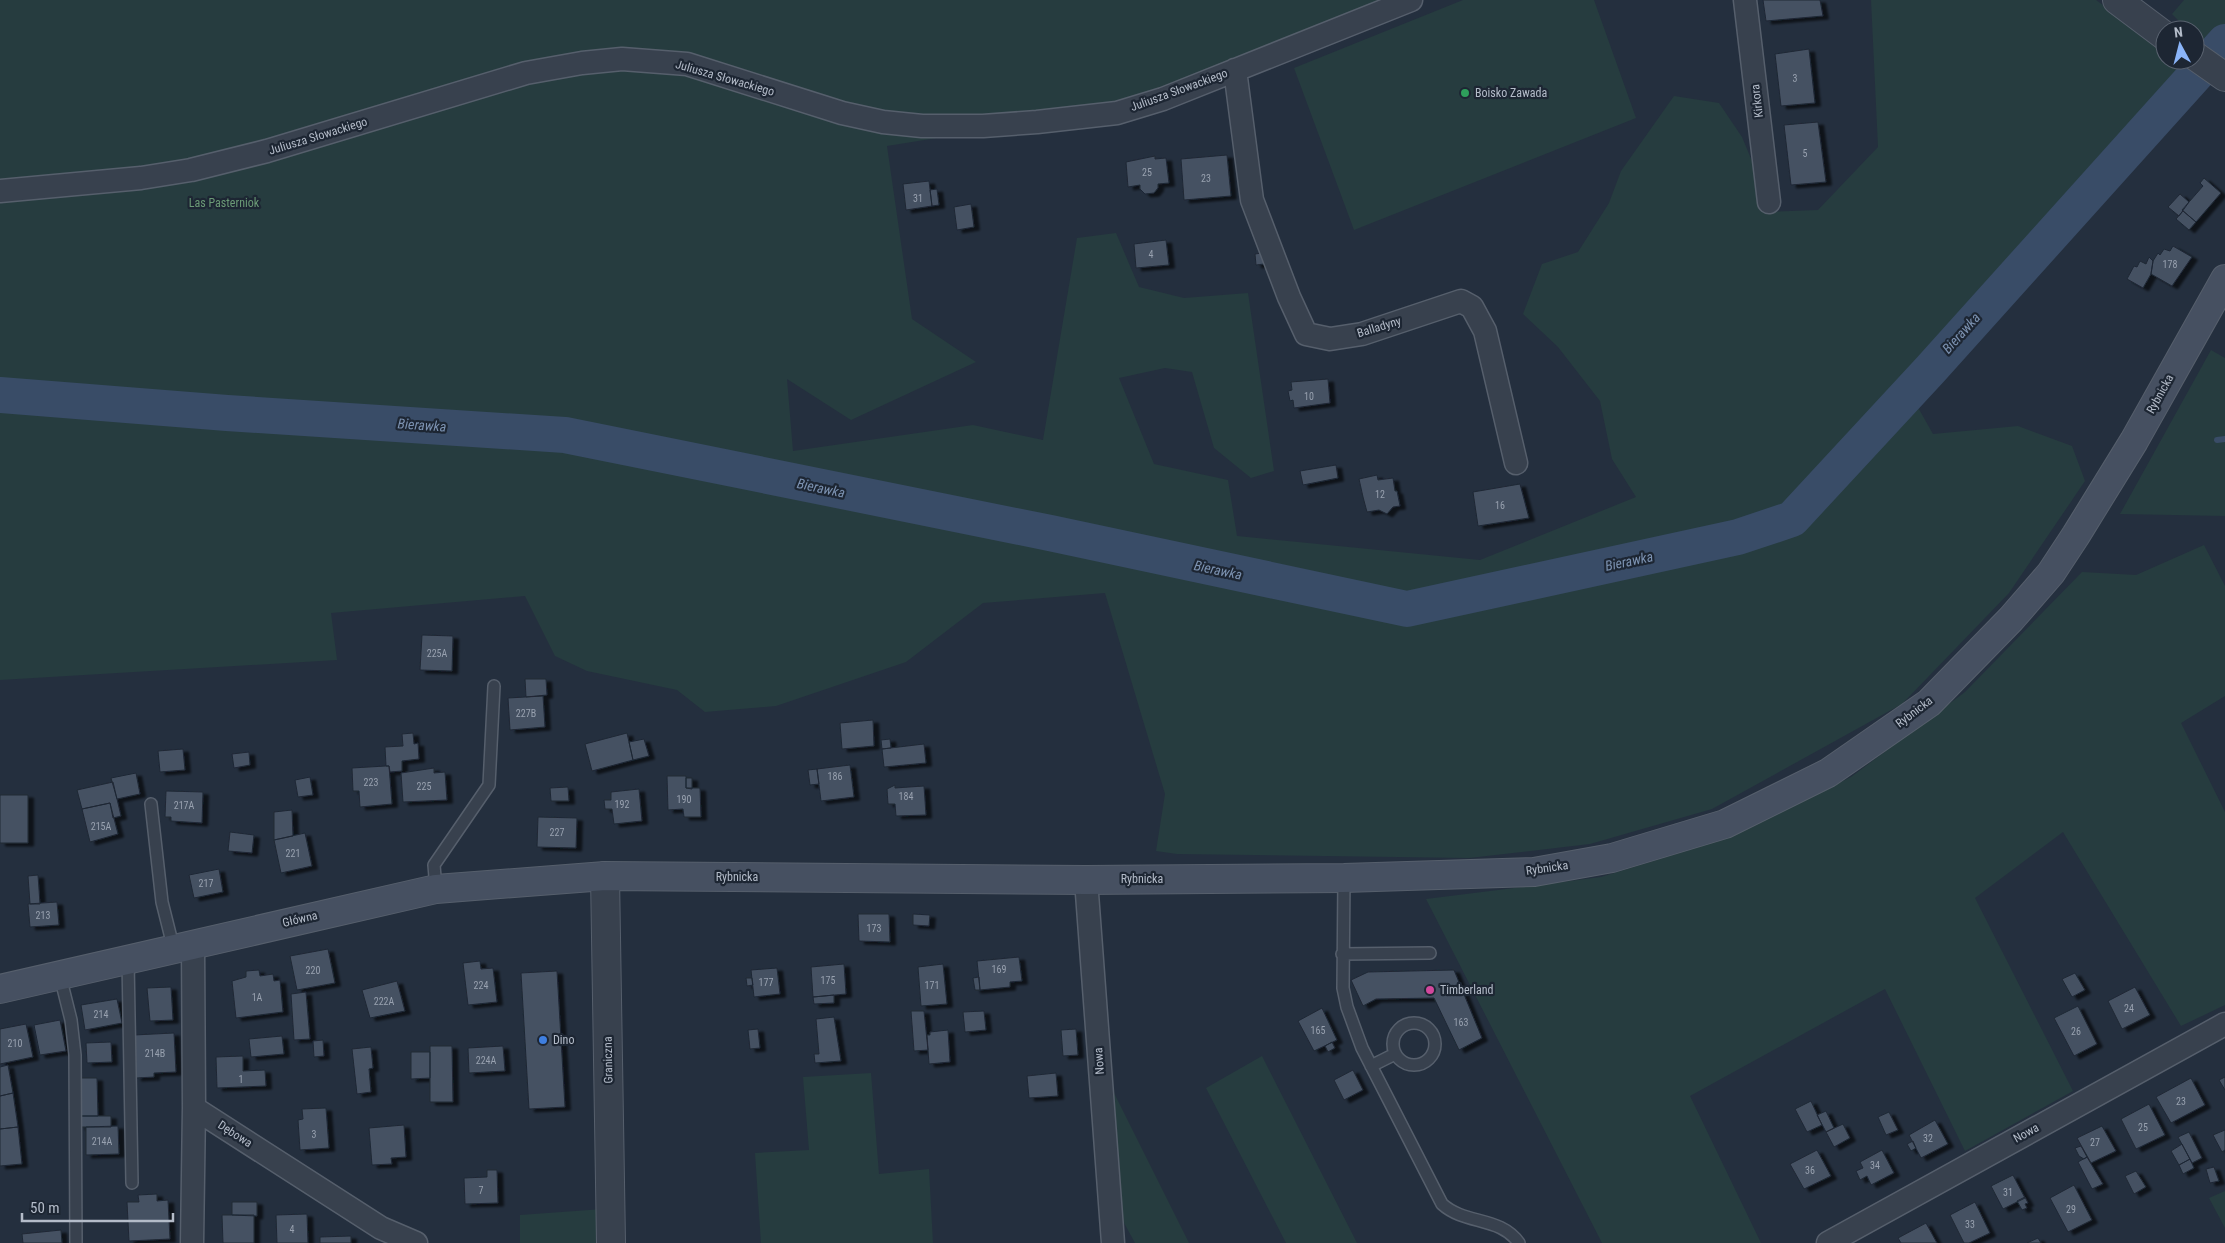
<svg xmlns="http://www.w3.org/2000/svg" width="2225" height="1243" font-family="'Roboto Condensed',sans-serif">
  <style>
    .green { fill: #263c3f }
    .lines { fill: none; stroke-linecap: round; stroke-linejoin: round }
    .stream { stroke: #394c67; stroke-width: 6 }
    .river { stroke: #394c67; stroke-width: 36 }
    .building { fill: #455162; stroke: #1f2835; filter: url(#shadow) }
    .service-casing { stroke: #565f6c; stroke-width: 14 }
    .minor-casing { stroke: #565f6c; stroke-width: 25 }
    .tertiary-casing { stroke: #565f6c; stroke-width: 30 }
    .secondary-casing { stroke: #565f6c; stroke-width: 30 }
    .service { stroke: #38414e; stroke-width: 11 }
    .minor { stroke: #38414e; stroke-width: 22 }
    .tertiary { stroke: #38414e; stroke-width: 28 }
    .secondary { stroke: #465061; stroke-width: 28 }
    .leisure-dot { fill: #2e9e5b; stroke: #1d2633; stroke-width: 2 }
    .hotel-dot { fill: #d1479c; stroke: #1d2633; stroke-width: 2 }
    .shop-dot { fill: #3f7fe0; stroke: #1d2633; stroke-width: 2 }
    .labels { text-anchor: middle; stroke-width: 4.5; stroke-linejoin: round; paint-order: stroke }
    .number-label { font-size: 10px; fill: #98a1af }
    .street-label { font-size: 12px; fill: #b4bcc9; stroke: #1d2633 }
    .poi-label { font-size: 12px; fill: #b4bcc9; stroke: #1d2633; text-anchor: start }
    .park-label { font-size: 12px; fill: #6b9a76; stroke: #1d2633 }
    .water-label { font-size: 14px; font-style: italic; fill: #7c92b1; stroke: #1d2633 }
  </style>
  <defs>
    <filter id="shadow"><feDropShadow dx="5.5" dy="3" stdDeviation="1" flood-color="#0009"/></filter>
  </defs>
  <rect width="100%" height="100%" fill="#242f3e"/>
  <path class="green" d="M0,0H1390L1125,104L1037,122L887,146L912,319L976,362L851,420L787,379L793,451L973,425L1043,440L1077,238L1116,233L1139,287L1184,298L1248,293L1274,471L1251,478L1214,448L1192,372L1165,368L1119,378L1154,464L1228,480L1237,536L1480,560L1636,497L1612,459L1600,401L1558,347L1523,314L1542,264L1578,252L1609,203L1621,171L1674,96L1719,103L1742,137L1769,202L1768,212L1818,210L1878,147L1871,0H2096L2165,51V60H2178L2189,69L1903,381L1933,434L2018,426L2072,446L2085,481L2009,593L1902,704L1712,809L1590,844L1469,858L1177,854L1156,851L1165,794L1105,593L983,603L906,662L776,706L705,712L677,690L587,671L555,656L525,596L331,613L337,660L0,680V395L107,411L269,428L218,407L0,384Z
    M1463,0H1594L1636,118L1354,230L1294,68Z
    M2184,0H2225V59L2209,50L2195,36V30H2188L2172,14Z
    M2211,350L2225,358V516L2120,514Z
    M2204,545L2225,586V696L2181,723L2225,812V1005L2181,1026L2063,832L1975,898L2073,1091L1965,1151L1885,989L1690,1096L1761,1243H1602L1426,899L1601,877L1725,839L1851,777L1965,692L2082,572L2136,575Z
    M1262,1056L1357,1243H1286L1206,1088Z
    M871,1073L879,1174L929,1169L933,1243H761L755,1153L809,1150L803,1077Z
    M1110,1085L1189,1243H1135L1117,1210Z
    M2225,1191V1228L2209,1198Z
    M603,1209L602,1243H520V1215Z"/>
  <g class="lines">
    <path class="stream" d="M2217,440L2225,439"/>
    <path class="river" d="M0,395L227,413L565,435L1050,533L1407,609L1738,537L1792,519L1930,370L2225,42"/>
  </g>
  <path class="building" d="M1763,0H1820L1823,16L1766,21Z
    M1809,49L1815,103L1781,106L1775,54Z
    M1818,122L1826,182L1791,185L1784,125Z
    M1227,155L1231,196L1184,200L1181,159Z
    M1155,156V159L1166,158L1169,183L1158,184V188L1154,193L1145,194L1140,189V185L1128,187L1126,162Z
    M2204,178L2221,193L2196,222L2182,210L2203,186L2200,183Z
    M929,181L932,206L906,210L903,184Z
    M937,189L939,205L932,206L930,190Z
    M2180,194L2189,202L2179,216L2168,207Z
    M971,204L974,227L957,230L954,207Z
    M2183,211L2196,222L2189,230L2176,219Z
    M1166,240L1169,265L1136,268L1134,244Z
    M2173,246L2192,257L2172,286L2151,274L2153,261L2158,253L2160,255L2164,249L2170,251Z
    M1262,253L1264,264L1256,265L1255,254Z
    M2149,257L2153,261L2151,274L2143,288L2127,279L2134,266L2137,267L2140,261L2146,264Z
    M1328,379L1330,403L1294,408L1293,400L1290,401L1288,391L1292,390L1291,382Z
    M1336,465L1338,478L1303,485L1300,471Z
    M1377,475L1378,480L1393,478L1395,491H1397L1400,506L1393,507L1387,514L1379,510L1367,512L1363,497L1359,479Z
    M1520,484L1529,518L1478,526L1473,492Z
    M422,635L453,636L452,671L420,670Z
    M525,679H546L547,695L526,697Z
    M543,696L545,727L510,730L508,698Z
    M873,720L874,746L842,749L840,723Z
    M413,733L414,744L418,743L419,759L402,761V771L390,772L389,766H386L385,747L403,746L402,734Z
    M627,733L633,760L592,771L585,744Z
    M644,739L649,756L633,760L629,742Z
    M890,739L891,748L882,749L881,740Z
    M924,744L926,763L884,767L882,749Z
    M183,749L185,770L160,772L158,751Z
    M249,752L250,765L234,768L232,754Z
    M850,765L854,797L821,801L817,769Z
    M386,766H389L392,804L360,807L359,791H353L352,768Z
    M434,768V773L445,772L447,800L403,802L401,773Z
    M817,769L819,784L810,785L808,770Z
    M136,773L140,794L117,799L111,778Z
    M667,776H686V788H700L701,817H684L683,809L668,810Z
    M310,777L313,795L298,797L295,780Z
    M686,778H692V789L686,788Z
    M113,782L121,816L113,818L110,803L82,809L77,790Z
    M895,785V788L924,786L926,815L896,816L895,804H888L887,789Z
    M568,787L569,801H551L550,788Z
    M639,789L642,821L614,824L612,809H605L604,800H611V792Z
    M166,791L203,792L202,823L171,821V817H165Z
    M0,795H28V843H0Z
    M110,803L118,834L90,842L82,809Z
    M292,810L293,836L274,840V812Z
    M538,817L577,818L576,848L537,847Z
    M230,832L254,835L252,853L228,851Z
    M305,833L312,866L281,873L274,840Z
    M219,869L223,892L194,898L189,875Z
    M38,875L40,904H30L28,876Z
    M57,902L59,925L30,927L28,904Z
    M858,914H889L890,942L859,941Z
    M913,914L930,915L929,926L913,925Z
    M328,949L335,983L297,990L290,956Z
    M1019,957L1022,981L1010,982V987L980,990L977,961Z
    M480,961L481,969L493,968L497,1002L468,1005L463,963Z
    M844,964L846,994L813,997L811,967Z
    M943,964L947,1004L921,1006L918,967Z
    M777,968L780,994L754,997L751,970Z
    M259,970L260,976L273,974L274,981L280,980L283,1012L236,1018L232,981L246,977V971Z
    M1454,970L1482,1038L1459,1050L1434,998L1376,999L1363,1006L1351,980L1368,972Z
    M557,971L565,1107L529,1109L521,973Z
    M2075,973L2085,990L2072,997L2062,979Z
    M979,977L980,990H975L973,978Z
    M746,978H752L753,985L747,986Z
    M397,981L405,1011L370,1018L362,990Z
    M171,987L173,1020L150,1021L147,988Z
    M2135,987L2150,1015L2122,1029L2108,1001Z
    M306,992L310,1039L294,1040L291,994Z
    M834,995V1003L814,1004L813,997Z
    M117,999L122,1023L85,1030L81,1005Z
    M2078,1006L2097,1044L2074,1056L2054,1018Z
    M1322,1008L1337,1040L1314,1051L1298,1021Z
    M911,1011H924L928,1050L914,1051Z
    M984,1011L986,1030L965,1032L963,1012Z
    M834,1017L841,1061L815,1063L814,1054H819L816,1019Z
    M60,1020L66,1051L40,1055L34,1025Z
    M26,1024L33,1057L0,1064V1029Z
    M758,1029L760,1048L750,1049L748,1030Z
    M1076,1029L1078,1055L1063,1056L1061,1030Z
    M948,1030L950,1062L929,1064L927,1035H930V1032Z
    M174,1033L176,1072L154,1073V1077L136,1078L134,1035Z
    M282,1036L284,1054L251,1057L249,1039Z
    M323,1040L324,1056L314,1057L313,1041Z
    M111,1042L112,1062L87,1063L86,1043Z
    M1332,1042L1335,1048L1328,1052L1325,1046Z
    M430,1046H452L453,1102H430Z
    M503,1046L505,1071L469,1073L468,1048Z
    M371,1047L373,1068L369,1069L371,1092L357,1094L352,1049Z
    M411,1052H430V1078L411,1079Z
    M243,1056V1071L265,1070L266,1086L217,1088L216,1057Z
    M8,1065L13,1093L0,1096V1067Z
    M1353,1070L1363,1090L1344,1100L1334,1080Z
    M1056,1073L1058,1096L1029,1098L1027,1076Z
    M2225,1077V1090L2219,1080Z
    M78,1078H97L98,1116H80Z
    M2191,1078L2205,1105L2171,1123L2156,1097Z
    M13,1093L18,1127L0,1129V1096Z
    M1811,1101L1822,1125L1807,1132L1795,1109Z
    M2149,1104L2165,1135L2136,1149L2121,1119Z
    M326,1108L329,1148L300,1150L298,1120L303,1119L302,1109Z
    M1826,1111L1834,1128L1826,1132L1817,1115Z
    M1889,1112L1898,1130L1886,1135L1878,1117Z
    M80,1116H111V1127H80Z
    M1935,1120L1948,1144L1921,1158L1909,1135Z
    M1843,1124L1850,1138L1834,1147L1826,1132Z
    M404,1125L406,1157L391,1158L392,1164L372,1165L369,1128Z
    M118,1126L119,1154L86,1155V1127Z
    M2102,1126L2116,1151L2091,1163L2077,1138Z
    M18,1127L22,1164L0,1166V1129Z
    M2225,1130V1150L2222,1152L2213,1135Z
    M2189,1132L2202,1158L2192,1163L2178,1137Z
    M1913,1141L1916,1148L1911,1151L1907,1144Z
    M2182,1144L2190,1159L2179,1165L2171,1151Z
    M2081,1146L2087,1157L2084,1159L2079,1156L2075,1148Z
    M1817,1150L1831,1176L1804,1189L1790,1164Z
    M1882,1150L1894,1173L1871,1185L1867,1176L1860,1180L1856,1171L1863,1168L1860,1162Z
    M2087,1157L2103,1184L2092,1189L2078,1162Z
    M2190,1159L2194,1168L2183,1174L2179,1165Z
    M2214,1167L2219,1181L2210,1183L2206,1169Z
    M487,1170H497L498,1203L465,1204L464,1178L487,1177Z
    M2136,1171L2146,1187L2134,1194L2125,1176Z
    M2013,1175L2025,1198L2003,1209L1991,1186Z
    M2074,1185L2092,1220L2068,1232L2050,1198Z
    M157,1194V1201L168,1200L170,1239L129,1241L127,1202H139L138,1195Z
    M2025,1197L2028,1203L2025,1204L2027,1208L2022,1210L2017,1201Z
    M232,1202H257V1216L232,1215Z
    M1975,1202L1990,1233L1969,1243H1964L1950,1215Z
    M307,1214L308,1243H277L276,1215Z
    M222,1215H254V1243H223Z
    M1926,1223L1937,1243H1901L1898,1238Z
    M61,1230L62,1243H23L22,1234Z
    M351,1236V1243H320V1237Z
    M2038,1238L2041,1243H2027Z"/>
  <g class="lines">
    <defs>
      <path id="service" d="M151,804L162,902L174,950
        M1344,878L1343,988L1347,1007L1362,1048L1442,1204C1465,1225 1500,1216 1519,1243
        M436,889L434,865L489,785L494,686
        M1342,954L1430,953
        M128,960L132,1183
        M60,976L71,1020L75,1055L76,1243
        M1393 1044a21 21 0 1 1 42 0a21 21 0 1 1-42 0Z
        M1371,1066L1395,1054"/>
      <path id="minor" d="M1745,0L1769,202
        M1235,70L1252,200L1289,297L1306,334L1330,339L1362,334L1461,301L1472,307L1485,331L1516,463
        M0,191L141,178L191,170L267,151L526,73L582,63L622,59L687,64L842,113L883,122L922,126H983L1037,122L1117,113L1163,99L1411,0
        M1086,880L1113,1243
        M193,945L194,1108L381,1228L416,1243
        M192,1243L194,1108
        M1828,1243L2225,1024"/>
      <path id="tertiary" d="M2117,0L2165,36
        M2195,56L2225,77
        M605,876L611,1243"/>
      <path id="secondary" d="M0,989L436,889L605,876L1086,880L1344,878L1534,872L1612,858L1725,824L1828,773L1929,703L2011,619L2051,573L2076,535L2134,441L2225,279"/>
    </defs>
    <use href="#service" class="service-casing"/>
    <use href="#minor" class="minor-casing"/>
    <use href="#tertiary" class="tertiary-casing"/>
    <use href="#secondary" class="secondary-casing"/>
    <use href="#service" class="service"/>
    <use href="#minor" class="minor"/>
    <use href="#tertiary" class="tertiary"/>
    <use href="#secondary" class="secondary"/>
  </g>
  <circle class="leisure-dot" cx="1465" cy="93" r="5"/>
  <circle class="hotel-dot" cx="1430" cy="990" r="5"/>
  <circle class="shop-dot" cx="543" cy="1040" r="5"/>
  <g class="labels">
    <g class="number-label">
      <text x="1795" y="82">3</text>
      <text x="1805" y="157">5</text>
      <text x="1147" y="176">25</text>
      <text x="1206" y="182">23</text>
      <text x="918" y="202">31</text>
      <text x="1151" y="258">4</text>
      <text x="2170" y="268">178</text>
      <text x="1309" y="400">10</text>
      <text x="1380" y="498">12</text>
      <text x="1500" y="509">16</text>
      <text x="437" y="657">225A</text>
      <text x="526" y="717">227B</text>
      <text x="835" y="780">186</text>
      <text x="371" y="786">223</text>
      <text x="424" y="790">225</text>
      <text x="906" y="800">184</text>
      <text x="684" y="803">190</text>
      <text x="622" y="808">192</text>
      <text x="184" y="809">217A</text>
      <text x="101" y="830">215A</text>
      <text x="557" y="836">227</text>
      <text x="293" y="857">221</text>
      <text x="206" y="887">217</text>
      <text x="43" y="919">213</text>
      <text x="874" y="932">173</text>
      <text x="999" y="973">169</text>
      <text x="313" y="974">220</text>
      <text x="828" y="984">175</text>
      <text x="766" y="986">177</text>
      <text x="481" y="989">224</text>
      <text x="932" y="989">171</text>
      <text x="257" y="1001">1A</text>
      <text x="384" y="1005">222A</text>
      <text x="2129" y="1012">24</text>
      <text x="101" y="1018">214</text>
      <text x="1461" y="1026">163</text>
      <text x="1318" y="1034">165</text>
      <text x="2076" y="1035">26</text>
      <text x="15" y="1047">210</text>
      <text x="155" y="1057">214B</text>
      <text x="486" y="1064">224A</text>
      <text x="241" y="1083">1</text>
      <text x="2181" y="1105">23</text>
      <text x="2143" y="1131">25</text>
      <text x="314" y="1138">3</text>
      <text x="1928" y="1142">32</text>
      <text x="102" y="1145">214A</text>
      <text x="2095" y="1146">27</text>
      <text x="1875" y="1169">34</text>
      <text x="1810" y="1174">36</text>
      <text x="481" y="1194">7</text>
      <text x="2008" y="1196">31</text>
      <text x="2071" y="1213">29</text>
      <text x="1970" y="1228">33</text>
      <text x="292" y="1233">4</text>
    </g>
    <g class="street-label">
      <text transform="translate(725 78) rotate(16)" y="4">Juliusza Słowackiego</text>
      <text transform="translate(1179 90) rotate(-20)" y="4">Juliusza Słowackiego</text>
      <text transform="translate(1757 101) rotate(-97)" y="4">Kirkora</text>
      <text transform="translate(318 136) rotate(-17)" y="4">Juliusza Słowackiego</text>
      <text transform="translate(1379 327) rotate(-17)" y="4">Balladyny</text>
      <text transform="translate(2160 394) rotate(-61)" y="4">Rybnicka</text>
      <text transform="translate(1914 712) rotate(-37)" y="4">Rybnicka</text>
      <text transform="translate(1547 868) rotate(-8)" y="4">Rybnicka</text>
      <text x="737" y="881">Rybnicka</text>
      <text x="1142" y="883">Rybnicka</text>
      <text transform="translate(300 919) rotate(-13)" y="4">Główna</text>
      <text transform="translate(608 1060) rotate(-91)" y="4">Graniczna</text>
      <text transform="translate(1099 1061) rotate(-94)" y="4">Nowa</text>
      <text transform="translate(2026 1133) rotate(-29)" y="4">Nowa</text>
      <text transform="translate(235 1134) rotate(33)" y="4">Dębowa</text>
    </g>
    <g class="poi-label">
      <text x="1475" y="97">Boisko Zawada</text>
      <text x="1440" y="994">Timberland</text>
      <text x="553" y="1044">Dino</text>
    </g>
    <g class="park-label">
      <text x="224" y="207">Las Pasterniok</text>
    </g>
    <g class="water-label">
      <text transform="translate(1961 333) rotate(-48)" y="5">Bierawka</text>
      <text transform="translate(422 425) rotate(4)" y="5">Bierawka</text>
      <text transform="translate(821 488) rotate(12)" y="5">Bierawka</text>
      <text transform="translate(1629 561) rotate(-12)" y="5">Bierawka</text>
      <text transform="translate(1218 570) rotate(12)" y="5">Bierawka</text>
    </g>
  </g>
  <g transform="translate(2180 45) rotate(353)"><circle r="24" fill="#1d2633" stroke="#59626f"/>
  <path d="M0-4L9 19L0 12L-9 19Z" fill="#8ab4f8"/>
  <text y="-8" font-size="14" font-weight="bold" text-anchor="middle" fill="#b4bcc9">N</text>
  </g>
  <path d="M22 1213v8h151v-8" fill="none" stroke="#b4bcc9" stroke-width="2.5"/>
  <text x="30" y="1213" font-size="15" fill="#b4bcc9" stroke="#1d2633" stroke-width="4" paint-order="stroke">50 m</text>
</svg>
